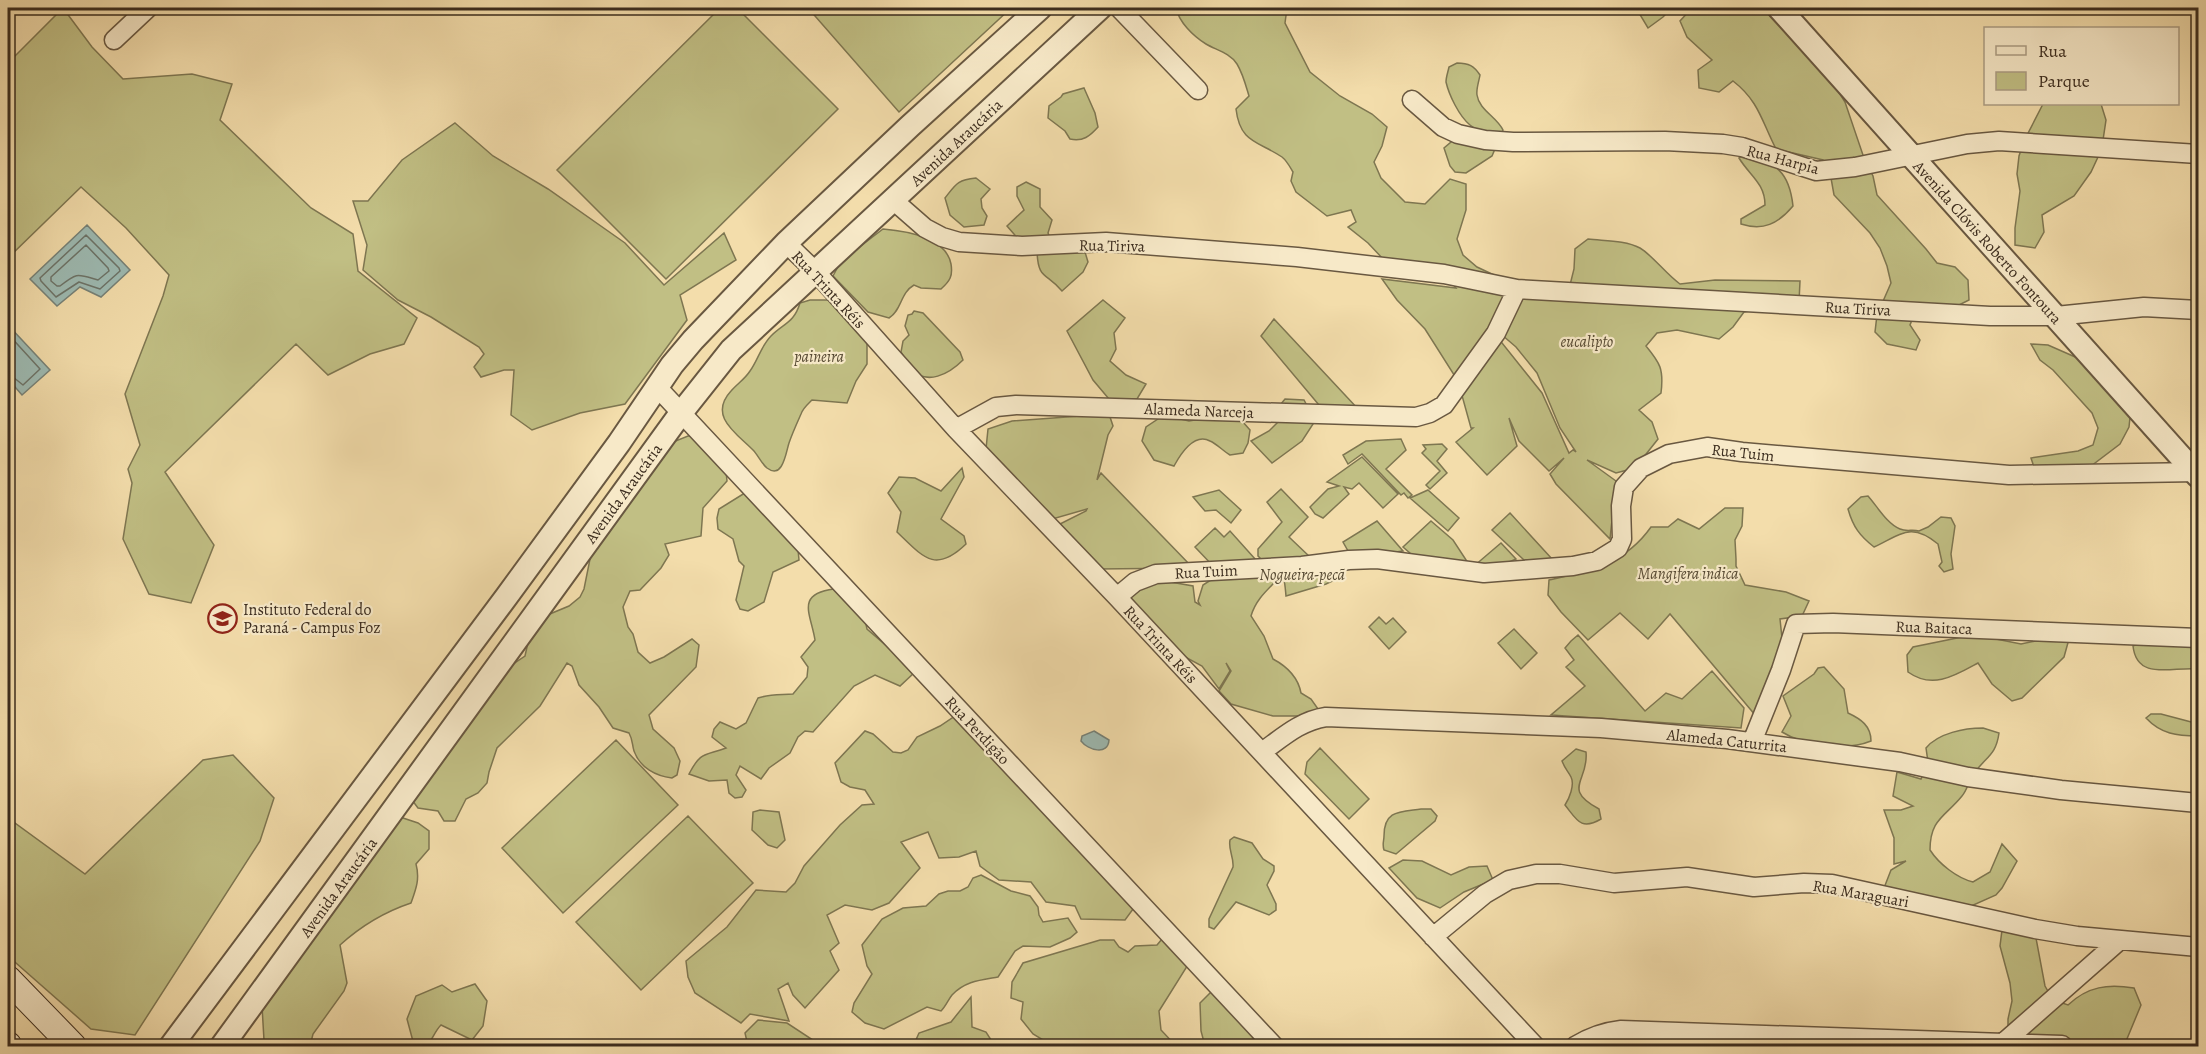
<svg xmlns="http://www.w3.org/2000/svg" width="2206" height="1054" font-family="Alegreya,serif">
  <style>
    .green { fill: #c1bf84; stroke: #7e7651; stroke-width: 1.5; fill-rule: evenodd }
    .water { fill: #9dbab2; stroke: #768177; stroke-width: 1.5 }
    .lines { fill: none; stroke-linecap: round; stroke-linejoin: round }
    .shore { stroke: #6c7368; stroke-width: 1.5 }
    .minor-casing { stroke: #695841; stroke-width: 21 }
    .tertiary-casing { stroke: #695841; stroke-width: 26 }
    .secondary-casing { stroke: #3b2c1e; stroke-width: 28 }
    .minor { stroke: #f7e9c8; stroke-width: 18 }
    .tertiary { stroke: #f7e9c8; stroke-width: 22 }
    .secondary { stroke: #f7e9c8; stroke-width: 26 }
    .labels { text-anchor: middle; stroke-width: 4.5; stroke-linejoin: round; paint-order: stroke }
    .street-label { font-size: 16px; fill: #3b2c1e; stroke: #f7e9c8 }
    .park-label { font-size: 16px; font-style: italic; fill: #564932; stroke: #f7e9c8 }
    .poi-label { font-size: 16px; fill: #3b2c1e; stroke: #f7e9c8; text-anchor: start }
  </style>
  <rect width="100%" height="100%" fill="#f3ddab"/>
  <filter id="stains"><feTurbulence type="fractalNoise" baseFrequency=".00333" numOctaves="4"/><feColorMatrix values="0 0 0 0 .2 0 0 0 0 .09 0 0 0 0 .02 0 0 0 .5 -.17"/></filter>
  <radialGradient id="worn" r=".72"><stop offset=".6" stop-color="#630" stop-opacity="0"/><stop offset="1" stop-color="#630" stop-opacity=".3"/></radialGradient>
  <path class="green" d="M63,8L92,47L123,79L192,74L232,84L220,120L311,208L353,234L358,271L417,318L404,344L370,354L328,375L296,344L165,472L214,545L191,603L149,594L123,539L132,483L128,469L140,445L125,394L163,296L169,275L126,228L81,187L8,258V63Z
    M720,8H737L838,109L666,279L557,170Z
    M808,8H1011L899,112Z
    M1176,8H1287L1285,23L1310,72L1340,96L1372,114L1387,127L1382,146L1374,162L1381,178L1405,202L1425,204L1450,179L1466,184V210L1457,239L1463,255L1477,267L1494,275L1510,280L1570,285L1574,269L1575,249L1588,239C1604,241 1625,240 1640,248C1652,255 1667,275 1680,284L1715,280L1800,281L1799,302L1744,312L1733,327L1719,339L1677,330L1657,333L1646,346C1660,363 1664,369 1661,393L1639,410L1652,422L1658,439L1635,468L1616,473L1587,460L1616,481L1610,539L1556,484L1550,474L1564,458L1549,471L1519,441L1509,418L1517,446L1487,475L1456,442L1473,428H1471L1458,381L1425,329L1397,300L1382,279L1456,288L1451,281L1421,262L1385,261L1368,243L1348,227L1356,222L1351,210L1327,216L1296,192L1291,181L1293,172C1290,167 1287,161 1282,157C1258,141 1240,143 1236,109L1249,96C1246,86 1243,74 1237,64C1230,53 1216,50 1206,44C1193,36 1179,22 1176,8ZM1502,335L1516,347L1537,373L1560,428L1576,452L1573,450L1569,453L1542,393L1498,338Z
    M1636,8H1672L1663,17L1648,28Z
    M1689,8H1762L1827,73L1845,102L1865,161L1873,176L1877,195L1926,249L1937,263L1955,267L1968,280L1969,300L1951,309L1916,310L1910,325L1920,340L1916,350L1887,344L1875,332L1877,315L1891,283L1887,266L1880,248L1870,233L1834,195L1831,178L1823,160L1776,149C1762,122 1759,101 1733,81L1719,92L1699,88L1698,70L1712,60L1687,37L1680,21L1691,9Z
    M1457,63C1469,63 1474,66 1480,75C1479,81 1476,89 1477,95C1479,110 1497,117 1503,130L1492,156L1466,173L1455,172L1450,166L1444,148L1457,137L1487,135C1481,132 1475,129 1470,125C1459,116 1449,95 1446,82C1446,77 1448,72 1449,67Z
    M1084,88L1095,113L1098,127C1090,136 1083,142 1070,139L1065,131L1048,118L1049,106L1061,97L1063,94Z
    M2043,104H2101L2106,120L2103,140L2098,157L2091,172L2074,196L2042,215L2044,232L2035,248L2015,245V228L2020,191L2017,174L2019,156L2024,141Z
    M455,123L493,156L548,189L625,243L664,285L724,233L736,260L680,295L687,320L625,404L580,413L532,430L511,415L514,370H504L481,377L474,367L484,354L479,347L431,317L398,300L363,270L367,245L353,201H368L402,160Z
    M1746,153C1776,165 1789,170 1793,206C1778,224 1763,231 1741,224V219L1765,205C1765,183 1749,175 1739,158Z
    M976,178L990,189L981,199L982,208L987,216L984,225L964,227L950,215L945,198C956,184 957,180 976,178Z
    M1026,182L1040,189V207L1052,220L1048,233L1053,244L1085,252L1088,262L1083,272L1062,291C1046,272 1038,280 1037,251L1020,241L1007,226L1024,210L1017,196V187Z
    M883,229C906,231 946,237 951,264C953,276 950,281 941,289L921,288L914,285C900,293 902,310 889,318L868,312L833,276L841,261Z
    M810,300H829L862,335L867,344V364L856,381L847,403L812,400C808,404 803,408 801,414C797,423 792,434 789,443C786,452 783,480 767,468C761,463 758,455 753,450C736,433 708,416 731,391C737,384 745,379 750,371C758,360 761,346 771,336C784,323 794,323 800,303Z
    M1103,300L1125,318L1114,333L1116,349L1110,361L1126,375L1146,384L1137,399H1109L1093,380L1067,331Z
    M914,311L923,313L960,352L963,360C949,374 927,386 911,369C907,364 904,357 901,352L903,341L909,335L905,326L908,315L912,314Z
    M1274,319L1359,410L1319,405L1261,336Z
    M2031,344L2048,345L2082,360L2131,408L2129,427L2120,444L2091,466L2035,470L2031,458L2078,451L2093,445L2098,428L2092,413L2053,370L2040,360Z
    M1285,399L1304,400L1315,421L1302,441L1272,463L1251,441L1269,431L1278,422L1276,410Z
    M1235,413L1250,430L1248,443L1243,453L1230,455C1223,451 1217,444 1210,441C1194,432 1180,455 1174,466L1154,460L1142,441L1146,427L1164,415L1189,421Z
    M1107,414L1110,417L1113,426L1108,435L1097,480L1101,473L1193,568L1097,569L1056,526L1086,511L1087,509L1049,520L986,449L988,429L1012,421Z
    M688,436H696L725,462L727,481L703,508L701,536L665,544L669,555L661,568L640,590L630,591L623,607L628,627L633,634L638,652L650,663L664,657L692,639L699,645L696,667L649,715L653,729L674,748L680,761L677,775L672,778C656,776 640,768 634,751C632,745 633,740 629,733L613,728L599,707L579,685L572,666L567,663L540,706L497,748L489,772L487,783L478,793L466,799L455,821H444L438,811L418,808L409,796L495,676L525,656L531,629L545,616L569,606L580,597L584,589L591,554L673,442Z
    M1401,439L1406,450L1386,469L1412,495L1408,498L1404,493L1401,495L1362,454L1348,464L1343,455L1366,441Z
    M1442,444L1447,449L1437,461L1447,473L1430,489L1426,485L1440,471L1422,453L1426,449L1423,445Z
    M1362,457L1398,494L1383,508L1359,483L1352,489L1344,487L1349,494L1323,518L1315,514L1310,507L1328,489L1339,486L1327,482Z
    M962,468L964,477L941,519L964,536L966,544C935,574 923,557 897,532L901,512L888,493L899,477L915,478L941,491Z
    M1281,489L1308,517L1289,537L1311,558L1326,554L1341,577L1326,584L1286,596C1285,586 1285,571 1275,566C1268,563 1263,562 1258,556V549L1282,522L1267,502Z
    M1219,490L1241,510L1231,523L1216,510L1205,511L1193,497Z
    M1428,490L1459,518L1448,531L1410,498Z
    M748,491L797,539L799,560L773,572L764,602L748,611L740,609L736,600L744,566L739,561L733,539L718,529L717,518L719,509Z
    M1868,496C1877,506 1887,524 1900,529C1907,532 1912,529 1919,531L1928,527L1941,517L1951,518L1955,526L1951,554L1953,569L1944,572L1939,566L1942,562L1938,544C1911,522 1902,534 1874,547C1860,536 1853,527 1848,509L1861,497Z
    M1725,508H1743L1742,526L1735,540L1736,559V566L1745,585L1786,592L1809,601L1802,616L1780,619L1783,648L1756,716L1670,614L1648,639L1620,613L1588,640L1561,612L1548,595L1549,580C1590,571 1625,564 1651,527H1668L1678,519L1699,529Z
    M1510,513L1553,560H1524L1492,530Z
    M1377,521L1403,551L1352,558L1343,542Z
    M1431,521L1453,540L1472,569L1418,560L1403,547Z
    M1215,528L1224,537L1230,531L1256,560L1214,567L1195,547Z
    M1501,543L1516,559L1491,570L1474,566Z
    M1261,573L1273,577L1274,583C1264,593 1255,602 1251,616L1264,636L1273,659C1288,667 1298,677 1301,693L1311,699L1323,716H1273L1231,704L1219,691L1231,671L1226,663L1230,671L1219,689L1202,666L1152,639L1126,593L1159,580L1193,586L1195,602L1200,605L1198,601L1203,585L1217,576Z
    M834,589L843,594L863,610L867,629L916,671L900,686L875,675L854,686L813,732L805,731L798,737L790,753L769,768L761,779L740,766L736,775L746,790L742,797L735,798L729,793L727,780L709,781L689,774C701,751 704,756 726,748L712,737L714,729L720,722L736,729L746,723L758,698C770,694 780,695 793,694L807,677L808,667L801,657L815,640C811,614 795,594 834,589Z
    M1379,617L1386,624L1393,618L1406,632L1389,649L1369,627Z
    M1514,629L1537,653L1521,669L1498,643Z
    M1578,635L1645,711L1666,693L1682,699L1712,671L1744,708L1741,728L1551,715L1585,686L1566,667L1574,660L1565,648L1571,641Z
    M1967,636L1986,637L2021,644L2040,640L2069,639L2064,657L2022,698L2012,701L1992,684L1978,663C1956,675 1933,690 1908,672L1907,655L1913,647Z
    M2141,642L2187,645L2198,651V669C2174,666 2137,682 2133,646Z
    M1824,667L1844,689L1848,713C1861,719 1871,726 1871,741C1847,751 1804,746 1782,732L1791,716L1783,696L1814,674L1818,668Z
    M958,714L1136,905L1125,920L1081,919L1075,906L1046,902L1031,882L999,880L980,866L976,851L959,857L939,858L928,832L901,842L920,868L889,903L872,910L845,905L827,915L839,943L830,951L839,970L805,1008L793,995L788,983L778,989L789,1021L750,1014L741,1023L695,993L688,977L686,961L727,927L756,890L786,892L795,883L804,866L840,825L862,805L874,804L865,790L850,787L841,782L835,763L865,731L873,734L893,752L901,753L908,750L917,737L940,726Z
    M2151,714H2161L2195,723L2198,724V736C2177,736 2161,734 2146,718Z
    M1983,728L1999,733C1996,755 1987,756 1975,772C1969,779 1968,789 1962,796C1945,817 1930,819 1930,850C1939,864 1957,878 1973,882L1990,872L2002,844L2017,861L2002,888L1996,895L1969,907L1933,902L1924,895H1906L1884,888L1891,870L1906,861L1894,864V838L1884,810H1901L1913,806L1893,796L1897,772L1921,779L1928,762L1926,748C1938,733 1965,728 1983,728Z
    M616,740L678,805L563,913L502,848Z
    M1320,748L1369,799L1349,819L1305,774L1307,762Z
    M1576,749L1586,752C1589,782 1561,788 1599,809L1601,819C1581,831 1577,820 1565,805C1569,799 1575,785 1571,777C1568,771 1565,769 1562,761Z
    M233,755L274,798L260,841L135,1035L91,1029L8,956V818L85,874L203,760Z
    M1421,809H1431L1437,816L1435,821L1396,854L1384,850C1382,844 1384,841 1384,836C1384,810 1400,812 1421,809Z
    M760,810L779,812L785,840L777,848L768,845L752,830L753,812Z
    M397,816L418,823L429,831V849L416,864C420,879 416,889 411,903C384,912 361,926 340,945L347,983L344,991L313,1034L310,1046H272L264,1040L262,1006Z
    M688,816L753,883L641,990L576,922Z
    M1234,837L1252,843L1263,859L1274,866V871L1267,885L1276,904V910L1269,915L1236,902L1214,929L1209,927V919L1233,867C1234,857 1228,850 1230,840Z
    M1403,860L1422,861L1451,875L1469,867L1487,866L1493,880L1464,892L1440,908L1417,898L1389,868Z
    M981,875L1011,891L1030,896L1038,907L1039,915L1043,922L1068,918L1077,932L1070,938L1050,947L1023,946L1015,951L998,977C981,980 965,981 952,995C948,1000 946,1006 941,1011L927,1007L884,1029L865,1023L852,1012L854,1003L872,974L867,966L862,945L882,919L903,908L926,906L939,894L948,891H960L968,887L973,878Z
    M2002,930L2036,938L2045,986L2053,1000L2068,1005C2088,986 2108,984 2134,988L2141,1005L2124,1046H2027L2008,1036V1019L2012,1001L2010,983L2000,946Z
    M1161,934L1191,960L1159,1011L1161,1030L1176,1046H1053L1033,1034L1021,1019L1023,1002L1011,998L1012,982L1023,963L1100,940H1114L1119,947L1128,952L1135,946L1157,945L1162,939Z
    M475,984L487,1001L483,1026L472,1040L441,1025C434,1032 433,1040 426,1046L414,1045L407,1019L416,996L442,985L452,992Z
    M1213,990L1260,1039L1259,1046H1205L1201,1031L1200,1003Z
    M971,997L972,1027L986,1032L995,1046H917L915,1042L919,1033L951,1022Z
    M758,1020L787,1023L822,1046H748L745,1033Z
    M1613,1040L1695,1043L1694,1046H1604Z"/>
  <path class="water" d="M87,225L130,270L101,297L80,287L57,306L30,279Z
    M8,325L50,370L22,395L8,379Z
    M1094,731L1109,740C1108,756 1088,750 1081,741L1082,736Z"/>
  <g class="lines">
    <path class="shore" d="M86,235L119,268L120,271L100,289L79,282L56,297L41,281L40,278Z
      M86,245L108,268L109,271L98,280C77,274 78,272 60,286H57L51,281V277Z
      M8,334L40,369L23,385L13,377L8,376"/>
    <defs>
      <path id="minor" d="M1119,8L1198,90
        M114,40L148,8
        M1412,100L1443,127L1458,134L1485,140L1513,142L1665,141L1723,144L1742,147L1816,171L1855,167L1967,144L1999,141L2198,154
        M893,200L925,228L942,237L959,242L1022,246L1106,242L1297,257L1444,274L1517,289L1990,316H2056L2144,307L2198,310
        M786,243L815,271L956,429L1117,597L1535,1046
        M657,387L1274,1046
        M956,429L996,407L1016,405L1416,417L1430,413L1444,405L1496,333L1517,289
        M1117,597L1135,582L1156,574L1302,566L1349,560L1377,559L1484,573L1573,566L1597,561L1618,548L1622,539L1621,506L1624,487L1641,468L1669,454L1707,447L1742,452L2009,475L2198,472
        M1752,742L1781,670L1796,624L1833,623L2198,638
        M1262,752C1283,737 1300,721 1326,717L1601,728L1727,739L1900,762L1968,777L2061,790L2198,803
        M1433,937L1485,894L1509,880L1536,874H1560L1614,883L1687,877L1754,887L1804,883L1832,884L2035,929L2077,936L2198,947
        M2003,1043L2120,940
        M1575,1046C1590,1037 1603,1032 1621,1030L2062,1045"/>
      <path id="tertiary" d="M1779,8L2198,476
        M171,1046L507,596L619,443L672,365L693,340L786,243L910,126L1040,8
        M222,1046L681,413L731,350L1100,8"/>
      <path id="secondary" d="M8,979L73,1046
        M8,1045V1046"/>
    </defs>
    <use href="#minor" class="minor-casing"/>
    <use href="#tertiary" class="tertiary-casing"/>
    <use href="#secondary" class="secondary-casing"/>
    <use href="#minor" class="minor"/>
    <use href="#tertiary" class="tertiary"/>
    <use href="#secondary" class="secondary"/>
  </g>
  <defs>
    <symbol id="university-ring" viewBox="-11 -11 22 22"><circle r="9.5" fill="#f7e9c8" stroke="#8f2418" stroke-width="1.5"/><path d="M0-5L7-2L0 1L-7-2ZM-4 1L0 2.5L4 1V4Q0 6-4 4Z" fill="#8f2418"/></symbol>
  </defs>
  <g fill-rule="evenodd">
    <use href="#university-ring" x="206" y="602" width="33" height="33"/>
  </g>
  <g class="labels">
    <g class="street-label">
      <text transform="translate(956 142) rotate(-43)" y="6">Avenida Araucária</text>
      <text transform="translate(1783 159) rotate(15)" y="6">Rua Harpia</text>
      <text transform="translate(1988 242) rotate(48)" y="6">Avenida Clóvis Roberto Fontoura</text>
      <text transform="translate(1112 245) rotate(1)" y="6">Rua Tiriva</text>
      <text transform="translate(829 289) rotate(47)" y="6">Rua Trinta Réis</text>
      <text transform="translate(1858 308) rotate(3)" y="6">Rua Tiriva</text>
      <text transform="translate(1199 410) rotate(2)" y="6">Alameda Narceja</text>
      <text transform="translate(1743 452) rotate(6)" y="6">Rua Tuim</text>
      <text transform="translate(623 493) rotate(-54)" y="6">Avenida Araucária</text>
      <text transform="translate(1206 571) rotate(-3)" y="6">Rua Tuim</text>
      <text transform="translate(1934 627) rotate(2)" y="6">Rua Baitaca</text>
      <text transform="translate(1161 644) rotate(47)" y="6">Rua Trinta Réis</text>
      <text transform="translate(978 730) rotate(47)" y="6">Rua Perdigão</text>
      <text transform="translate(1727 740) rotate(6)" y="6">Alameda Caturrita</text>
      <text transform="translate(338 887) rotate(-54)" y="6">Avenida Araucária</text>
      <text transform="translate(1861 893) rotate(10)" y="6">Rua Maraguari</text>
    </g>
    <g class="park-label">
      <text x="1587" y="347">eucalipto</text>
      <text x="819" y="362">paineira</text>
      <text x="1688" y="579">Mangifera indica</text>
      <text x="1302" y="580">Nogueira-pecã</text>
    </g>
    <g class="poi-label">
      <text x="243" y="615">Instituto Federal do<tspan x="243" dy="18">Paraná - Campus Foz</tspan></text>
    </g>
  </g>
  <rect width="2206" height="1054" fill="none" stroke="#f3ddab" stroke-width="30"/>
  <rect x="9" y="9" width="2188" height="1036" fill="none" stroke="#3b2c1e" stroke-width="3"/>
  <rect x="15" y="15" width="2176" height="1024" fill="none" stroke="#3b2c1e" stroke-width="1.5"/>
  <rect x="1984" y="27" width="195" height="78" fill="#f7e9c8" stroke="#ac9d84" stroke-width="1.5"/>
  <rect x="1996" y="46" width="30" height="9" fill="#f7e9c8" stroke="#ac9d84" stroke-width="1.5"/>
  <text x="2038" y="57" font-size="18" fill="#3b2c1e">Rua</text>
  <rect x="1996" y="72" width="30" height="18" fill="#c1bf84" stroke="#ac9d84" stroke-width="1.5"/>
  <text x="2038" y="87" font-size="18" fill="#3b2c1e">Parque</text>
  <rect width="100%" height="100%" filter="url(#stains)"/>
  <rect width="100%" height="100%" fill="url(#worn)"/>
</svg>
